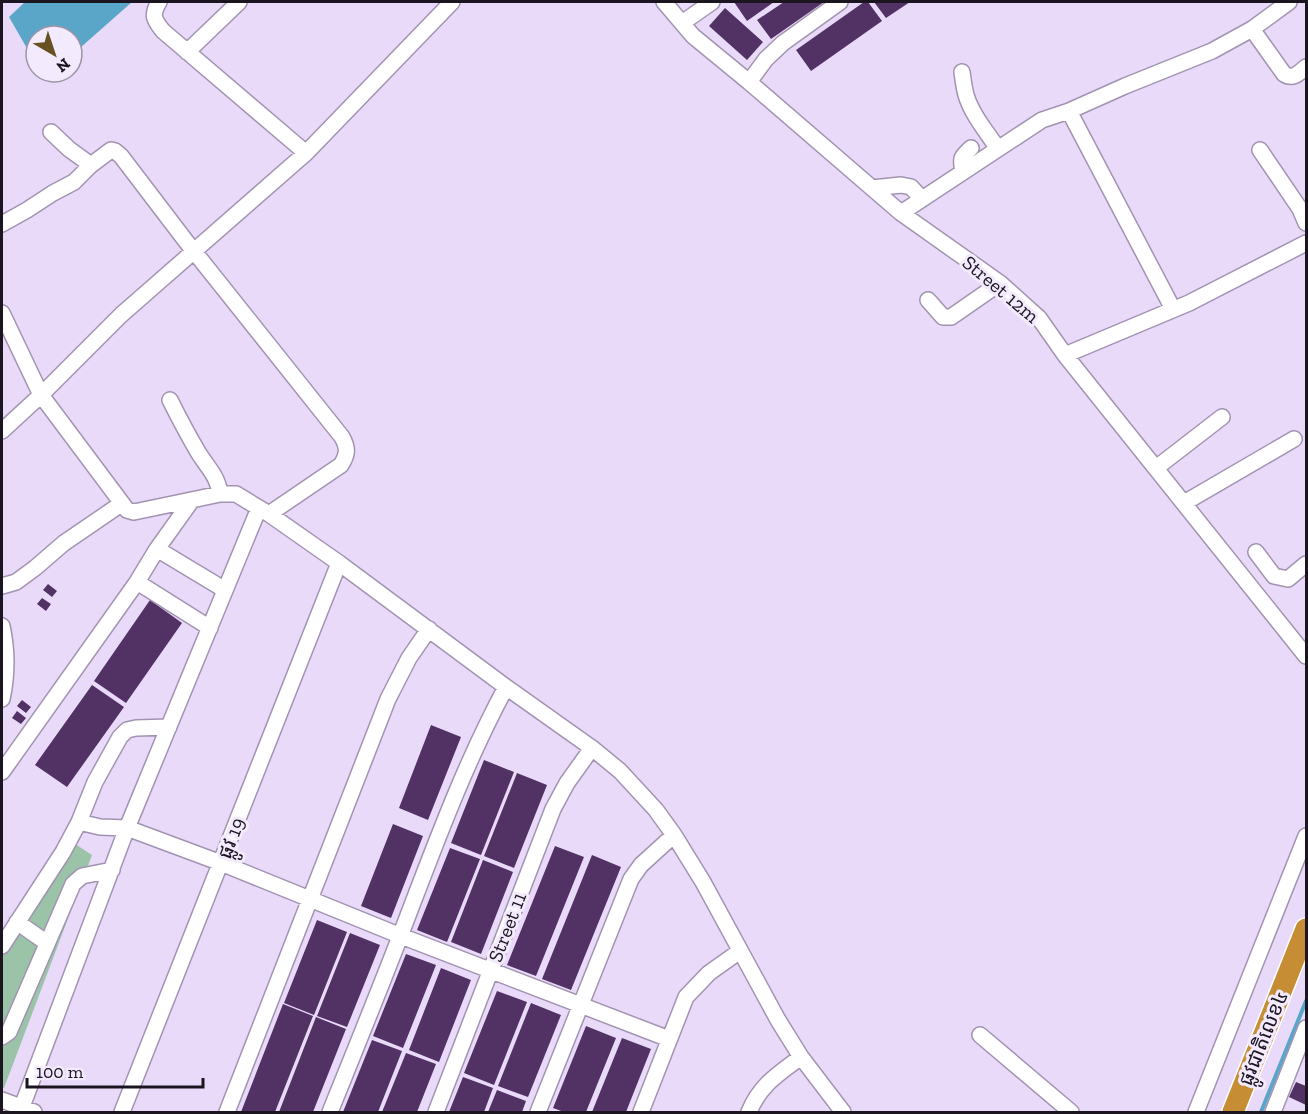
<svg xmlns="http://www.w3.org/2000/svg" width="1308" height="1114" font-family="'Zilla Slab','Noto Sans Khmer',serif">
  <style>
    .green { fill: #9ac3a8 }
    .water { fill: #5aa6c9 }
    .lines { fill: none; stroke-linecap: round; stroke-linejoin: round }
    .stream { stroke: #5aa6c9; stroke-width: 4 }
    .building { fill: #523164 }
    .minor-casing { stroke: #a294b1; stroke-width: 18 }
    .highway-casing { stroke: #fff; stroke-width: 24 }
    .minor { stroke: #fff; stroke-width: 15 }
    .highway { stroke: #c68d35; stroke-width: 21 }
    .labels { text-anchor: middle; stroke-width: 6; stroke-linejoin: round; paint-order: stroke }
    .street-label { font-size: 20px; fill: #1a151f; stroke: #f3eafd }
  </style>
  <rect width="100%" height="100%" fill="#e9daf9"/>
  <path class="green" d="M69,840L92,855L4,1088L2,1087V946Z"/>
  <path class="water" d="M25,2H132L72,55V36H36V64L9,17Z"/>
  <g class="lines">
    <path class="stream" d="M1261,1112L1306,1001"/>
  </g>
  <path class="building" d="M734,2H774L747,21Z
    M784,2H824L771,39L757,20Z
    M864,2H868L882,21L811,71L796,50Z
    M874,2H910L886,18Z
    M725,8L763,42L747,60L709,26Z
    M48,584L57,591L52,597L43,590Z
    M42,598L51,604L46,611L37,604Z
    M150,600L182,623L126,703L94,681Z
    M92,685L124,707L67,787L35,765Z
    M22,700L31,707L26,713L17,706Z
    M17,711L26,718L21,724L12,718Z
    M431,725L461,737L428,820L399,808Z
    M484,760L514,772L481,855L451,843Z
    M517,773L547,785L514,868L484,856Z
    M393,824L423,836L391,918L361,906Z
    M555,846L584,857L536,976L507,965Z
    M450,848L480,859L447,942L417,930Z
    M592,855L621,867L571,990L542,979Z
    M483,860L513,872L481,954L451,942Z
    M317,920L347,932L314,1015L284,1003Z
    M350,933L380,945L347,1027L317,1016Z
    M406,954L436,965L403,1048L373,1036Z
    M441,968L471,980L439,1062L409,1050Z
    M497,991L527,1002L494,1085L464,1073Z
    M531,1003L561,1015L528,1097L498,1086Z
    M283,1004L313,1016L275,1112H241Z
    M316,1017L346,1029L313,1112H279Z
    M586,1026L616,1038L586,1112H564L553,1108Z
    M622,1038L651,1049L626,1112H592Z
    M372,1040L402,1051L378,1112H343Z
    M406,1053L436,1064L417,1112H382Z
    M463,1077L493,1088L484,1112H449Z
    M1296,1082L1306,1086V1105L1289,1097Z
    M497,1090L526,1101L522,1112H488Z"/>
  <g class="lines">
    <defs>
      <path id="minor" d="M159,2C151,15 154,20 163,31L306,153
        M664,2L693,36L749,82L901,213L1000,283L1039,318L1065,355L1306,656
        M682,23L712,2
        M1252,29L1284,74C1293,80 1299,73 1306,67
        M187,52L239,2
        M962,72C963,79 964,88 966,95C972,115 987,132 998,149
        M749,82L766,59L783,43L840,2
        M1069,111L1173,309
        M51,132L69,149L91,165
        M1260,150L1300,209L1306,223
        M963,172C960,158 961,157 971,148
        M872,188L901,185L911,187L922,199
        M901,213L1042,120L1069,111L1125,86L1212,51L1252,29L1289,2
        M2,224L27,210L53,193L74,182L91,165L111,150L115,151L121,156L185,240L342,437C348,448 348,454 341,465L269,514
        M928,300L943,317H951L1000,283
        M2,313L41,395L127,510L134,512L220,494H236L269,514L339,563L506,687L592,748L620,771L656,810L674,835L703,882L778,1020L801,1057L843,1112
        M1065,355L1189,303L1306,243
        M170,400C179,418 188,435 198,452C207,467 218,476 220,494
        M2,431L41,395L121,315L306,153L452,2
        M1156,468L1222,417
        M1184,503L1294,439
        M157,549L225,590
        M1256,552L1274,576L1288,579L1306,564
        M137,582L210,628
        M2,586L16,582L35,568L64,543L121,504
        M2,626C7,649 7,676 2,699
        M2,772L137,582L157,549L192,500
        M79,822L100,827L127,828L221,863L401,936L669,1039
        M17,922L47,943
        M2,946L63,852L79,822L95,782L120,737L127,730L136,728L169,727
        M980,1035L1071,1112
        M2,1037L9,1032L73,884L82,876L112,870
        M2,1100L34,1112
        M20,1112L127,828L259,508
        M122,1112L339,563
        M227,1112L388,699L409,658L429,629
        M330,1112C355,1050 380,989 404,926C435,845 465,763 506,687
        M436,1112L553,809L567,783L592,748
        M538,1112L631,879L641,865L674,835
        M641,1112L686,997L709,973L740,951
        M749,1112C760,1085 778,1074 801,1057
        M1196,1112L1306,836
        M1273,1112L1306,1028"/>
      <path id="highway" d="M1233,1112L1306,929"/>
    </defs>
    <use href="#minor" class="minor-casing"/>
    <use href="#highway" class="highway-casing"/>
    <use href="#minor" class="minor"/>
    <use href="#highway" class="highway"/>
  </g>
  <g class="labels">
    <g class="street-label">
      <text transform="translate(1001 289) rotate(40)" y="7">Street 12m</text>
      <text transform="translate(231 838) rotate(-69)" y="7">ផ្លូវ 19</text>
      <text transform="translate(507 927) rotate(-69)" y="7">Street 11</text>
      <text transform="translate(1263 1038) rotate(-68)" y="7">ផ្លូវជាតិលេខ៤</text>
    </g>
  </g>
  <rect width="1308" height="1114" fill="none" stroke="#1a151f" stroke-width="6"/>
  <g transform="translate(54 54) rotate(141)"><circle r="28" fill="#f3eafd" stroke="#9c95a4" stroke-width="1.5"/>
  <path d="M0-4.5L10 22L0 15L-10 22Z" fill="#685121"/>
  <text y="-9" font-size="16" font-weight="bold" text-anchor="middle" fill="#1a151f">N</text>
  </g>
  <path d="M27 1078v9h176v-9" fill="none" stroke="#1a151f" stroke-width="3"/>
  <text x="36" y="1078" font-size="18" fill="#1a151f" stroke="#f3eafd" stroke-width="4.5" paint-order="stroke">100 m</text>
</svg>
